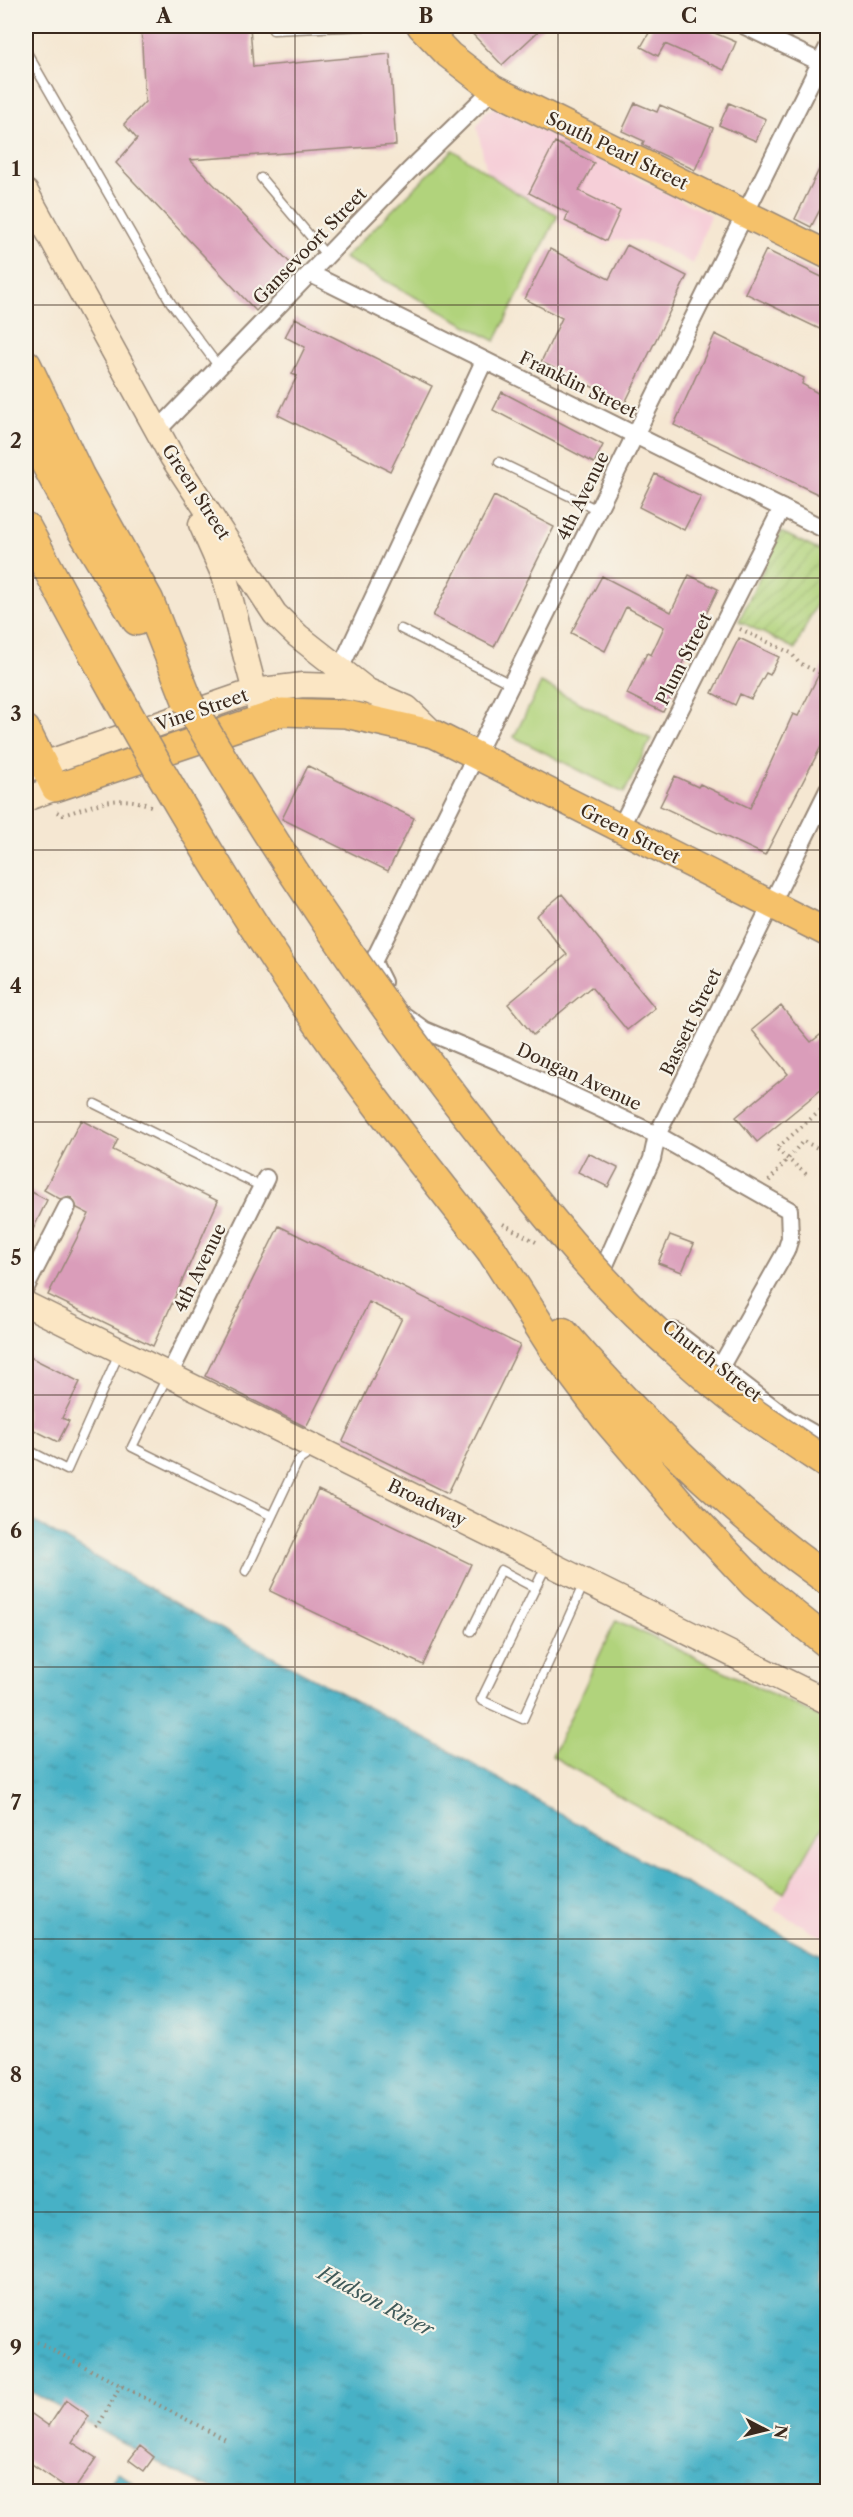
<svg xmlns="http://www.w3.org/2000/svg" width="853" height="2517" font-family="'Libre Caslon Text',serif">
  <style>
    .built { fill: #f6cfd8 }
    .grass { fill: #b1d37b; stroke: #767e4c; stroke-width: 1.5 }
    .garden { fill: url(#garden-furrows); stroke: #767e4c; stroke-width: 1.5 }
    .water { fill: url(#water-ripples); stroke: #416e72; stroke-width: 1.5 }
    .building { fill: #da9dba }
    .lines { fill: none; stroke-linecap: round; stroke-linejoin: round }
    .lane-casing { stroke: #988878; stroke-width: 11 }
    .street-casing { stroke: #988878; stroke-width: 20 }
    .secondary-casing { stroke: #988878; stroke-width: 27 }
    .primary-casing { stroke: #988878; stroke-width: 30 }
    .highway-casing { stroke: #988878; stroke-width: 33 }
    .path { stroke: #988878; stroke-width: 4; stroke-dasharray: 1.5 4.5; stroke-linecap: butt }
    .lane { stroke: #fff; stroke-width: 8 }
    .street { stroke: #fff; stroke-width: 16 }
    .secondary { stroke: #fbe6c4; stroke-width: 24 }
    .primary { stroke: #f5c16b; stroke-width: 27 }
    .highway { stroke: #f5c16b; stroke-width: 30 }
    .highway-bridge-casing { stroke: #988878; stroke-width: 33; stroke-linecap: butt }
    .highway-bridge { stroke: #f5c16b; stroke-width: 30 }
    .grid { fill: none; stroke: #3b2a1e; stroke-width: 1.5; stroke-opacity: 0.55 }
    .labels { text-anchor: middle; stroke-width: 4.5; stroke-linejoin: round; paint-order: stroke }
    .street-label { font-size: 18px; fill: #3b2a1e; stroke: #f7f3e8 }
    .water-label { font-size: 20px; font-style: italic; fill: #3f5959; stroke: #f7f3e8 }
    .neatline { fill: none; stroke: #3b2a1e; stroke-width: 2 }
    .grid-label { font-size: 20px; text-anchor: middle; font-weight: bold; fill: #3b2a1e }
  </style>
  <defs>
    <pattern id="garden-furrows" width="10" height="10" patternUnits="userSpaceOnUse" patternTransform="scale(1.5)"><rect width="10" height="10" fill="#b1d37b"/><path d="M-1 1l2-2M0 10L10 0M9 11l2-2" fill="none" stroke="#99b56a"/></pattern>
    <pattern id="water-ripples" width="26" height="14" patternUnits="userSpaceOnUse" patternTransform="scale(1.5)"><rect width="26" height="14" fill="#47b1c6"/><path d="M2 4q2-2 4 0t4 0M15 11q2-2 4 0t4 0" fill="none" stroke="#3c90a0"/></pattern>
  </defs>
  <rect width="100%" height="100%" fill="#f7f3e8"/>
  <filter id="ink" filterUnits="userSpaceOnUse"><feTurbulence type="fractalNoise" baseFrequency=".0167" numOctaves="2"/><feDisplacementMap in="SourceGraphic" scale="12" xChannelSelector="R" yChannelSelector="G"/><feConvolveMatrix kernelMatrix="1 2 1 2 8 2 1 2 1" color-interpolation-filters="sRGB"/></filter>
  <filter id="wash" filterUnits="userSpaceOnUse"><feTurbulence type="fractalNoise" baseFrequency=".008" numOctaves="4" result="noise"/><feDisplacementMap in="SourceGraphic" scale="24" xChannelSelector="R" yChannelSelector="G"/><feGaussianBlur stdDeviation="1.35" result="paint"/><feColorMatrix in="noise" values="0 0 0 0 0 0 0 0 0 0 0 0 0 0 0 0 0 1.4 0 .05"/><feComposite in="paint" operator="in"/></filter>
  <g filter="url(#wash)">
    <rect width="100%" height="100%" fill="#f5e7d2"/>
    <path class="built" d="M495,107L710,215L693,264L653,243L616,239L606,246L558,223V214L515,192L487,173L477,127L485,112Z
      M827,1818V1939L774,1910Z"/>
    <path class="grass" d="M453,150L515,192L558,215L495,341L344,258Z
      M541,683L651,739L624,793L514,737Z
      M616,1620L827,1720V1818L784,1893L552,1756Z"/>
    <path class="garden" d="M781,532L827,554V581L795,649L739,621Z"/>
    <path class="water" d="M26,1517L192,1613L447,1750L680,1881L827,1958V2491H217L186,2478L26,2389Z
      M118,2472L134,2483L129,2491H105Z"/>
    <g id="blocks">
      <path class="building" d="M141,26H250L253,67L390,54L396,145L190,160L296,269L256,311L116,163L137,139L124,124L145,102Z
        M465,26H544L502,65Z
        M653,26H698L736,42L724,70L665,44L658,56L641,47Z
        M635,103L657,112L660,105L713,128L695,170L642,145L644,141L622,131Z
        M729,103L766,119L756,141L719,125Z
        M555,142L594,163L579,191L620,211L606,241L565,221L568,213L529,193Z
        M828,151V194L811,227L795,219Z
        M627,245L687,276L625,403L541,362L562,318L525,299L550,249L609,279Z
        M766,250L828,280V333L745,293Z
        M295,318L432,386L390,471L278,415L297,376L292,374L305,347L285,337Z
        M715,334L804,378L802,384L828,399V499L674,425Z
        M502,392L603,445L594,463L493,410Z
        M655,474L701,497L684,530L639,507Z
        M494,496L554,527L494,647L433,616Z
        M689,575L718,589L679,670L684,672L663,712L627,694L647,653L651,655L664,627L626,607L605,651L571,633L602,576L671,612Z
        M739,638L779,657L770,675L766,673L751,699L740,694L735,705L712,693Z
        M828,656V733L765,855L660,806L675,776L698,787L700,784L750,808L793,714L798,716Z
        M308,766L414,818L388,871L282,819Z
        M562,894L655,1008L627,1030L591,987L533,1035L508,1004L567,955L536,916Z
        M781,1006L811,1042L828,1029V1084L757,1142L736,1117L788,1074L752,1030Z
        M81,1120L118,1139L113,1150L218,1201L153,1346L48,1295L89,1214L77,1208L72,1198L66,1197L60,1199L44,1190Z
        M588,1153L618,1168L608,1187L578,1172Z
        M26,1189L47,1200L26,1244Z
        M279,1226L520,1345L448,1493L343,1441L402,1318L369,1302L306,1427L205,1376Z
        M670,1235L694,1244L682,1272L658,1263Z
        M26,1355L80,1382L62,1418L69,1421L58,1442L26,1426Z
        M318,1490L471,1564L423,1665L270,1591Z
        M66,2400L89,2416L72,2442L96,2458L73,2492L26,2460V2410L49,2426Z
        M140,2446L154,2457L144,2471L129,2460Z"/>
    </g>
  </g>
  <g filter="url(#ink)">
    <use href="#blocks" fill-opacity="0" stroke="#988878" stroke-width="1.5"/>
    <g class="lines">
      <defs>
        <path id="lane" d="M273,30L367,26
          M26,51L171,303L219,367
          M261,178L327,256
          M499,462L598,510
          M401,629L511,684
          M95,1104L262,1187
          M168,1375L132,1447L272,1516
          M26,1449L67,1470L120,1351
          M546,1566L481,1700L523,1719L584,1583
          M246,1571L298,1461L314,1450
          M471,1631L501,1570L535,1588"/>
        <path id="street" d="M745,26L828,66
          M311,274L828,531
          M157,431L409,171L493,89
          M340,669L484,361
          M620,828L782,508
          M383,982L373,962L828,47
          M402,1014L424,1030L507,1065L657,1135L789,1210L790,1238L786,1251L721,1366
          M603,1279L600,1276L652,1159L657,1135L828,790
          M26,1287L67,1207
          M674,1331L788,1419L828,1442
          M169,1375L266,1178"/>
        <path id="secondary" d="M26,192L172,457L275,614L298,636L368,691L407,708L434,734
          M201,524L225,578L259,707
          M26,770L254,691L303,685L337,686L366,691
          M26,799L55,788
          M26,1304L828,1702"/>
        <path id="primary" d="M421,26L449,55L493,89L828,255
          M26,729L55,788L282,712L346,714L434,734L828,933"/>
        <path id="highway" d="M26,365L79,476L148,600L188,702
          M26,426L80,526L137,620
          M26,528L92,650
          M492,1251L555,1350L607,1419L686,1511L755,1584L828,1643
          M563,1333C642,1424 730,1510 828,1580"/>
      </defs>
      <use href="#lane" class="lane-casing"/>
      <use href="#street" class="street-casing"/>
      <use href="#secondary" class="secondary-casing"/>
      <use href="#primary" class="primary-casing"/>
      <use href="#highway" class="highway-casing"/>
      <path class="path" d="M740,629L791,653L799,663L828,677
        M57,812L63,815C96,805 119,792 153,807
        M806,1174L776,1149L828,1104
        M769,1181L803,1141L828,1153
        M503,1224L536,1242
        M37,2342L226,2440
        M97,2428L121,2385"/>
      <use href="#lane" class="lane"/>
      <use href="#street" class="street"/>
      <use href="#secondary" class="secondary"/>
      <use href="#primary" class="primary"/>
      <use href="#highway" class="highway"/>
      <defs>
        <path id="highway-bridge" d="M92,650C156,767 223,882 298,993C358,1083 426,1167 492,1251
          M188,702C277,854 376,1000 486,1139C539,1206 592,1274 656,1332C683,1356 711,1383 740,1404C769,1425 798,1444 828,1464"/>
      </defs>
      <use href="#highway-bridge" class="highway-bridge-casing"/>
      <use href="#highway-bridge" class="highway-bridge"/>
    </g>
  </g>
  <path class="grid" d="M295,26V2492M558,26V2492M26,305H828M26,578H828M26,850H828M26,1122H828M26,1395H828M26,1667H828M26,1939H828M26,2212H828"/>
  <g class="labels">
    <g class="street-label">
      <text transform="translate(617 151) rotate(26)" y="6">South Pearl Street</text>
      <text transform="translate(310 246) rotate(-46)" y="6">Gansevoort Street</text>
      <text transform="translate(578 385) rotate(26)" y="6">Franklin Street</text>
      <text transform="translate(196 492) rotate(57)" y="6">Green Street</text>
      <text transform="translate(583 496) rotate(-64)" y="6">4th Avenue</text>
      <text transform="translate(684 659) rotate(-63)" y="6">Plum Street</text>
      <text transform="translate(202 710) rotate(-19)" y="6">Vine Street</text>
      <text transform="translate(630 834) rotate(27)" y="6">Green Street</text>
      <text transform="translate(691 1022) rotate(-64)" y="6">Bassett Street</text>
      <text transform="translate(579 1077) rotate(25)" y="6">Dongan Avenue</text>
      <text transform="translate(200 1268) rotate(-64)" y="6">4th Avenue</text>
      <text transform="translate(712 1361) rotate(38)" y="6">Church Street</text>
      <text transform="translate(427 1503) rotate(26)" y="6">Broadway</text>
    </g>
    <g class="water-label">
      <text transform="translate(376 2301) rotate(28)" y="7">Hudson River</text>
    </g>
  </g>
  <rect width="853" height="2517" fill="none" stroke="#f7f3e8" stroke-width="66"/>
  <g transform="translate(766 2430) rotate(97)" stroke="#f7f3e8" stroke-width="4.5" paint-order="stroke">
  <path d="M0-4.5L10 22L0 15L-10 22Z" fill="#3b2a1e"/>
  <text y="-9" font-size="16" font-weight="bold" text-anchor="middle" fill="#3b2a1e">N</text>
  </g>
  <rect x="33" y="33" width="787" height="2451" class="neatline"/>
  <g class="grid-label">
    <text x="164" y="23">A</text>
    <text x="426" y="23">B</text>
    <text x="689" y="23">C</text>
    <text x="16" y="176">1</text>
    <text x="16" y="448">2</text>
    <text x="16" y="721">3</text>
    <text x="16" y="993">4</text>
    <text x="16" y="1265">5</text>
    <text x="16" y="1538">6</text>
    <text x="16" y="1810">7</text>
    <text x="16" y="2082">8</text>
    <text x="16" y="2355">9</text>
  </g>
</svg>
